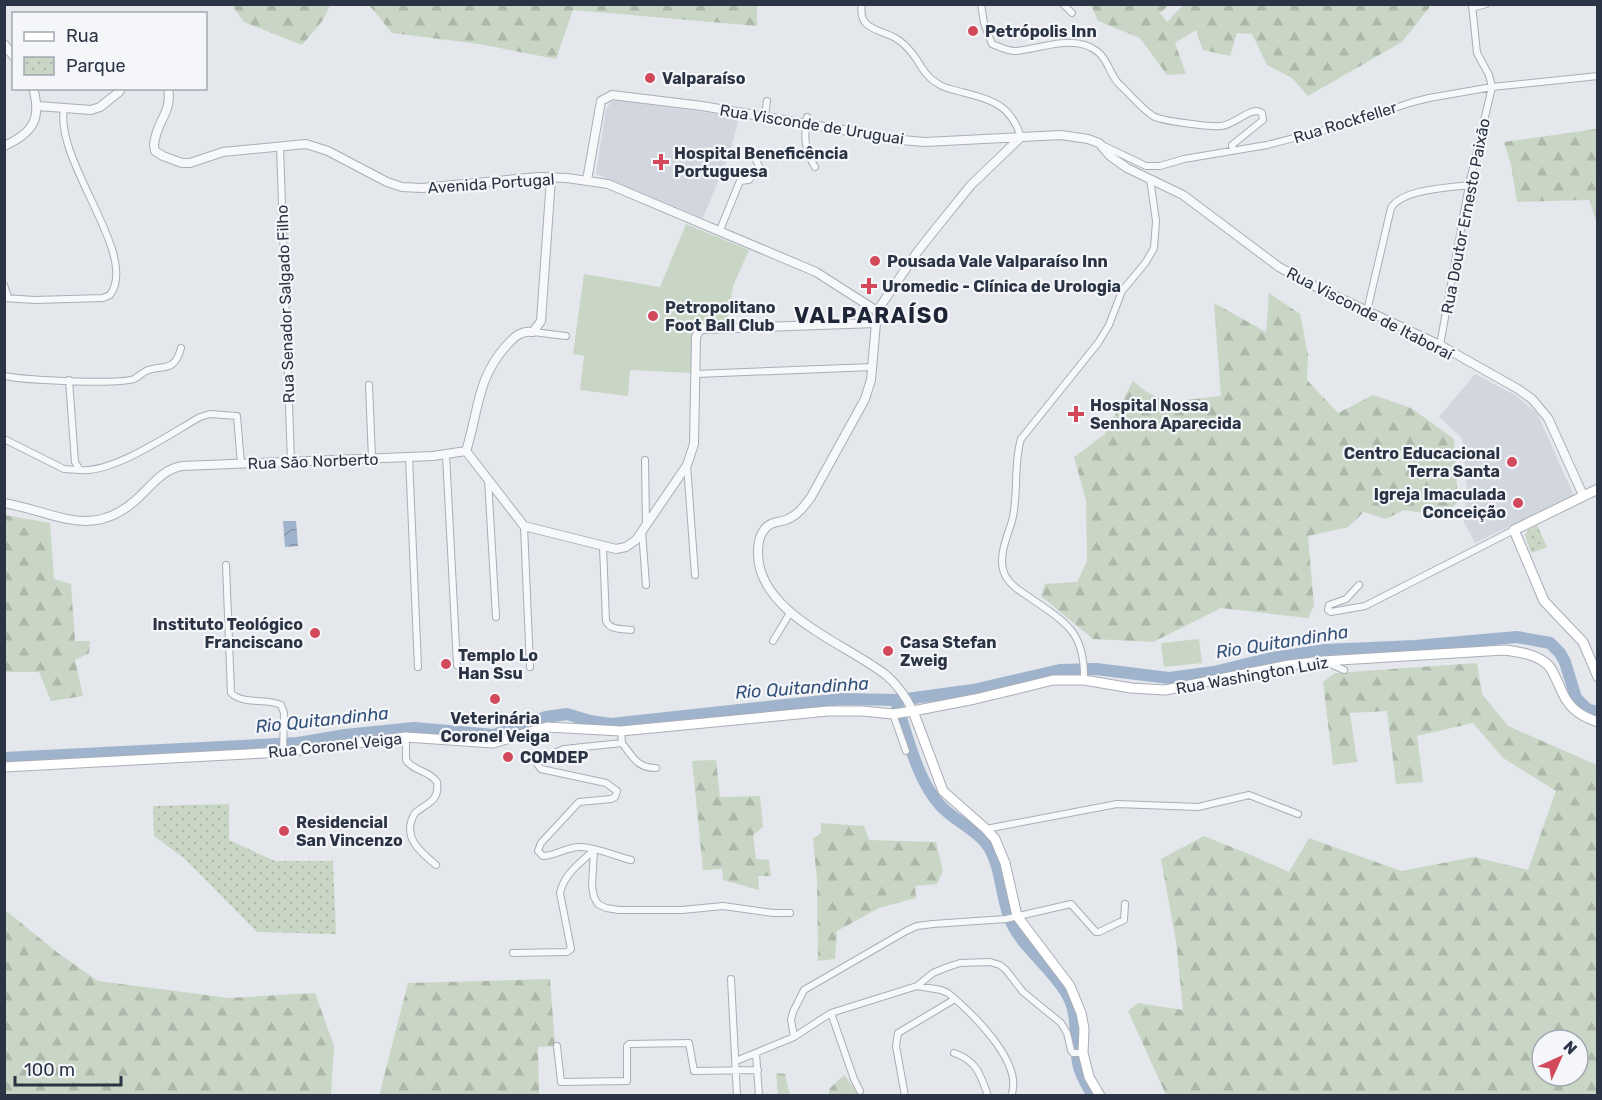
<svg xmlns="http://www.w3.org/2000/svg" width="1602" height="1100" font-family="Rubik,sans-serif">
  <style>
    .built { fill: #d2d6de }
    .forest { fill: url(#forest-firs); fill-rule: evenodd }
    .park { fill: url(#park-dots) }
    .garden { fill: #c9d6c5 }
    .water { fill: url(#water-waves) }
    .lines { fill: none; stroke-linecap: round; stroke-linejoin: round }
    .river { stroke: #9fb4cc; stroke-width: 12 }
    .minor-casing { stroke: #a9aeb7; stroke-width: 8 }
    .tertiary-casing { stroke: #a9aeb7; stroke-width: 10 }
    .secondary-casing { stroke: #a9aeb7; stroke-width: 11 }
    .minor { stroke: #f7f8fa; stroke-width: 6 }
    .tertiary { stroke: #f7f8fa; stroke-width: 8 }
    .secondary { stroke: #fff; stroke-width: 9 }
    .poi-dot { fill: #d1495b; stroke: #f4f6f9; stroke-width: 2 }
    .labels { text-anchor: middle; stroke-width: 4.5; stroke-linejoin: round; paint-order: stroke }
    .poi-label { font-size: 16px; font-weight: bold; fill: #2b3445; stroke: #f4f6f9; text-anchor: start }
    .street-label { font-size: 16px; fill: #2b3445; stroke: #f4f6f9 }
    .water-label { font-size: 18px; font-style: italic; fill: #34527a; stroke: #f4f6f9 }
    .district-label { font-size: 22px; font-weight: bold; letter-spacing: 1.5px; fill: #1d2536; stroke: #f4f6f9 }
  </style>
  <defs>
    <pattern id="forest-firs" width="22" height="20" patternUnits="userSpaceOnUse" patternTransform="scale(1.5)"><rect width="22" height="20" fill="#c9d6c5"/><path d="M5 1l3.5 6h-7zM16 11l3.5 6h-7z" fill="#adb8ab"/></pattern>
    <pattern id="park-dots" width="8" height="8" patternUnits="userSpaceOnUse" patternTransform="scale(1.5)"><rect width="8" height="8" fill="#c9d6c5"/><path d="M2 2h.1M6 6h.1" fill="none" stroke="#adb8ab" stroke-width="1.8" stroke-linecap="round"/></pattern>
    <pattern id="water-waves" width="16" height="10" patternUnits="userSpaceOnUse" patternTransform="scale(1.5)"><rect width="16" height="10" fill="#9fb4cc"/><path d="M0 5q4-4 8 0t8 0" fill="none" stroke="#8293a7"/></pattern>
  </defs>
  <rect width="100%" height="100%" fill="#e4e7ec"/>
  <path class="built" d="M618,100L739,117L730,153L703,218L596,174L606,109L612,101Z
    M1475,374L1515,395L1537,413L1574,496L1475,543L1464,522L1467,486L1462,438L1439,417Z"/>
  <path class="forest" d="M232,5H330L323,20L302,45L244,22Z
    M369,5H757V26L573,10L556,59L479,44L392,33Z
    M1091,5H1165L1168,6L1160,13L1167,22L1183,5H1429V8L1402,42L1308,96L1292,78L1267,65L1252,34L1237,33L1230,56L1203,50L1196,30L1175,43L1186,74L1167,75L1140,38L1098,21Z
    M1596,129L1598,145L1597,223L1589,200L1517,202L1511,165L1504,142Z
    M1269,293L1300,314L1308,355L1307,380L1338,413L1373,395L1411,408L1454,439L1458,502L1443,516L1404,510L1386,519L1364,512L1348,527L1308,536L1314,606L1308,618L1221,608L1153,642L1093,639L1041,596L1045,584L1077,582L1087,561L1086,500L1074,457L1105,434L1133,381L1145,391L1167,402L1221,396L1214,303L1266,332Z
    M4,515L50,523L54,579L71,584L75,641H90L89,653L75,660L83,696L51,701L39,672H5Z
    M1477,663L1482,694L1508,726L1597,765V1095H1166L1128,1011L1138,1003L1183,1010L1176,941L1161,859L1204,836L1251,855L1289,872L1309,838L1401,871L1474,857L1528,870L1556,791L1503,758L1473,723L1417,736L1423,782L1396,784L1387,711L1350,713L1357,762L1333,765L1323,682L1335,673ZM1542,1040H1578V1076H1542Z
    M716,760L720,797L760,796L763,827L753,835L756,859L769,860L771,876H758L759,890L723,880L722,869L703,870L692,761Z
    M821,823L864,826L869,840L936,842L943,871L937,884L915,886L916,898L879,908L837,931L835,959L817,961L818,957L817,881L813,838L821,834Z
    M5,910L58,953L98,981L229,998L315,993L334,1046L331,1095H5Z
    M550,979L555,1046L538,1047L539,1095L379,1096L408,983Z
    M776,1073L785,1074L790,1095H778Z
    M844,1075L860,1095L828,1096L830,1088Z"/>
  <path class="park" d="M1537,525L1547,547L1531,553L1525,535L1529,529Z
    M229,804V840L275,861H333L336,934L257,932L185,859L154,836L153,806Z"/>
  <path class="garden" d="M686,224L749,250L733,286L727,324L703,325L692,333V373L630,370L628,396L580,390L584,356L573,354L584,274L660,287Z
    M1199,639L1202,663L1164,667L1161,643Z"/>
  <path class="water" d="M283,521H296L298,546L285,547Z"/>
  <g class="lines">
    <path class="river" d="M896,702C907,734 917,780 940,805C953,820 974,828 986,843C1003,866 1000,899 1012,924C1025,950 1055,971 1068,996C1079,1017 1074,1040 1078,1063C1080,1075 1087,1085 1093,1096
      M4,758L298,743L345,735L414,728L494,735L546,717L567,714L590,721L611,724L841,699L899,700L973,690L1060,670L1096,669L1169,678L1214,672L1271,658L1325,650L1415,646L1517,637L1550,643L1560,653L1565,662L1576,698L1588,710L1598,712"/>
    <defs>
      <path id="minor" d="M862,4C857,31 882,29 897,39C902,42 907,47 911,52C920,62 924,76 937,83C943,88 951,89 958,91C991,100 1010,103 1021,137
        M981,4L984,23L992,44C1000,47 1007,51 1015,51C1042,49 1074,33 1098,52C1108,60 1110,75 1119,84C1130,94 1140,107 1153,116C1161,121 1210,127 1221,126C1235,125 1252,105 1262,113L1263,120L1232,145L1233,151
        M1063,4L1072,13
        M1472,8L1486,4
        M765,116L767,101
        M807,117C804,136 804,150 815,167
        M1100,144L1146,166H1160L1184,159L1267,145L1329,129L1413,102L1429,98L1492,87L1598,76
        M280,147L291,462
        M720,230L740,181L749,180L759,166L754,156L748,150
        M4,285L8,297
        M4,298L35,300L103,298L110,295C140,255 54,162 64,108
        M1367,311L1391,208C1402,189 1448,188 1469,185
        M533,332L566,336
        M1440,345L1469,185L1492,87L1489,75L1477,53L1472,4
        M696,374L872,367
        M4,376C26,380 115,385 134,379C138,377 142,373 146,371C162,364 174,374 181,348
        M69,380L75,462L80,470C114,473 170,434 200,417L210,414L237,416L241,464
        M369,385L372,459
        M4,439L64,469L80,470
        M446,455L457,665
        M409,457L418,667
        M645,460L646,523
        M687,465L695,575
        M488,479L496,617
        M524,526L530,667
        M642,531L646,585
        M603,547L606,621C610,630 621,629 631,630
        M226,565L231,693C243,705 267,698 281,705L284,713L283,752
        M1359,585L1346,599L1329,605L1328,610L1331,612L1365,606L1514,530
        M773,641L790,613
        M1326,662L1344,670
        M1084,680C1085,631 1066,623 1029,597C1020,591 1010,585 1005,575C997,559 1007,537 1012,521C1019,494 1013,465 1021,439L1098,343L1109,325L1122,291L1146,262L1154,248L1156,221L1150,179
        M893,714L906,751
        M621,731L622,743L564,749L539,759L537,764L541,769L606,783L617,791L615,797L611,799L579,802L541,843L538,851L543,856C555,856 566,847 580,847C596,847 615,856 631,860
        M406,737V760C414,772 429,770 437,782C440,801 427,803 415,813C401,836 419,851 436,865
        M622,743C633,757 637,768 656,768
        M986,829L1117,804L1198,807L1249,795L1298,814
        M594,850L592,886L594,897L598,904L606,908L619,910H682L723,906L773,913H790
        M513,953L567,952L571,949L560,893C564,874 580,863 594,850
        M731,979L737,1096
        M917,986L941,990L948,993C971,1012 1025,1063 1011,1096
        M831,1013L854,1079L860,1091
        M794,1037L791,1020L793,1012L804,990L906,931L917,926L933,924L1006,919L1071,904L1096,932H1099L1124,920L1125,904
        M557,1046L561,1082L627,1081V1046L629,1044L689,1043L694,1071L758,1070
        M756,1053L759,1096
        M954,1053C976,1060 981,1075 988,1096
        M736,1061L794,1037L831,1013L917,986L933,973L945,968L960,963L990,962L1000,965L1006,970L1023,992L1061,1023L1067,1033L1071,1050L1073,1053H1083
        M905,1096L896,1046L898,1033L955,999"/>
      <path id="tertiary" d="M4,44L14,57
        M168,88C173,113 155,122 154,146L155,151L163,156L182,163H190L223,152L306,144L328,151L387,182L402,187L422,188L538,177L567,178L608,184L816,272L877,311
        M38,106L91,110L100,107L119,92L121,88
        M4,146C33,133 42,119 33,88
        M587,180L601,101L612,95L702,106L901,140L925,142L1061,135L1088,139L1099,143L1110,156L1127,168L1183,195L1279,267L1310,284L1440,345L1518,389L1532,399L1548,418L1583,495
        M466,451L524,526L616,549L626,547L636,540L687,465L694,444L696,337L699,331L703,329L876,323
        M466,451C479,411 476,380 506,346C514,337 521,330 533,332L541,321L551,178
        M4,503C56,512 92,541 138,498C152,485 163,469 182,466L433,456L466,451
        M913,711C906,697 899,686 886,675C845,643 757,613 758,552C758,545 759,536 764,530C770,521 779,523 788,519C798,515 805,505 811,497L865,399L871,380L877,311L918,251L941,222L971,185L1021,137"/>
      <path id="secondary" d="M1598,489L1514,530L1544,601L1583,642L1598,677
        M913,711L943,791L986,829L995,839L1005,863L1017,916L1070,986L1081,1013L1084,1028L1083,1053L1089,1077L1100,1096
        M4,767L283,752L406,737L493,743L547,727L621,731L828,711H862L893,714L913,711L975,699L1053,680H1084L1131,688L1165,690L1289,665L1323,661L1504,650C1520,652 1536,654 1548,665C1553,670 1556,679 1559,685C1567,706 1577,715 1598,722"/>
    </defs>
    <use href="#minor" class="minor-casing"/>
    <use href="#tertiary" class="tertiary-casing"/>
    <use href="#secondary" class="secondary-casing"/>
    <use href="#minor" class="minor"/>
    <use href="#tertiary" class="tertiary"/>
    <use href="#secondary" class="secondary"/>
  </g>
  <g class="poi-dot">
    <circle cx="973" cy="31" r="6"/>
    <circle cx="650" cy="78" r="6"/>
    <path d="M658 153h6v6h6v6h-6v6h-6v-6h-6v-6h6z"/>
    <circle cx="875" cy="261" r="6"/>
    <path d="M866 277h6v6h6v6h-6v6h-6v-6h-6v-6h6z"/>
    <circle cx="653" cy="316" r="6"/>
    <path d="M1073 405h6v6h6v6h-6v6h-6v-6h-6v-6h6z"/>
    <circle cx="1512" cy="462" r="6"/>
    <circle cx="1518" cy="503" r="6"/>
    <circle cx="315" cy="633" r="6"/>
    <circle cx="888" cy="651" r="6"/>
    <circle cx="446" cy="664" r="6"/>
    <circle cx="495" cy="699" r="6"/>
    <circle cx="508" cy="757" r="6"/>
    <circle cx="284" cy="831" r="6"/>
  </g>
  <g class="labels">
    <g class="poi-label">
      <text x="985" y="37">Petrópolis Inn</text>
      <text x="662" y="84">Valparaíso</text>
      <text x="674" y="159">Hospital Beneficência<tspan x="674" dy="18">Portuguesa</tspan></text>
      <text x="887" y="267">Pousada Vale Valparaíso Inn</text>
      <text x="882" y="292">Uromedic - Clínica de Urologia</text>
      <text x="665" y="313">Petropolitano<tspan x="665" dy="18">Foot Ball Club</tspan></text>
      <text x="1090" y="411">Hospital Nossa<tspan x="1090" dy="18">Senhora Aparecida</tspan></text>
      <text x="1500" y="459" text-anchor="end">Centro Educacional<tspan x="1500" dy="18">Terra Santa</tspan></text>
      <text x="1506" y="500" text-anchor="end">Igreja Imaculada<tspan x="1506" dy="18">Conceição</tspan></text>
      <text x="303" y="630" text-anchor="end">Instituto Teológico<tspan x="303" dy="18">Franciscano</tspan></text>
      <text x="900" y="648">Casa Stefan<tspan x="900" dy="18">Zweig</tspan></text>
      <text x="458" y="661">Templo Lo<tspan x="458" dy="18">Han Ssu</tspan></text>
      <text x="495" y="724" text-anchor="middle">Veterinária<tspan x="495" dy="18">Coronel Veiga</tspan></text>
      <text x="520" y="763">COMDEP</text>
      <text x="296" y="828">Residencial<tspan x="296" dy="18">San Vincenzo</tspan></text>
    </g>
    <g class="street-label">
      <text transform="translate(1345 122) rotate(-17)" y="6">Rua Rockfeller</text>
      <text transform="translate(812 124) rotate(9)" y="6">Rua Visconde de Uruguai</text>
      <text transform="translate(491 183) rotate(-4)" y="6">Avenida Portugal</text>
      <text transform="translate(1465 216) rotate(-79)" y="6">Rua Doutor Ernesto Paixão</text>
      <text transform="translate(285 304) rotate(-92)" y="6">Rua Senador Salgado Filho</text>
      <text transform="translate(1370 313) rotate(27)" y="6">Rua Visconde de Itaboraí</text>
      <text transform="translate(313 461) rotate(-2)" y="6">Rua São Norberto</text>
      <text transform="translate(1252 675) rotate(-10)" y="6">Rua Washington Luiz</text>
      <text transform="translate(335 745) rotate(-6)" y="6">Rua Coronel Veiga</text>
    </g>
    <g class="water-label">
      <text transform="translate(1282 642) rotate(-9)" y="6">Rio Quitandinha</text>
      <text transform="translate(802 688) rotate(-4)" y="6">Rio Quitandinha</text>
      <text transform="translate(322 720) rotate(-6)" y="6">Rio Quitandinha</text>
    </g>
    <g class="district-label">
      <text x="872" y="323">VALPARAÍSO</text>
    </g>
  </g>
  <rect width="1602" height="1100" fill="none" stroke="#2b3445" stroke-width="12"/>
  <rect x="12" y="12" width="195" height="78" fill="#f4f6f9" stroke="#a4a8b1" stroke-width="1.5"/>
  <rect x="24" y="32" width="30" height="9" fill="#ffffff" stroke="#a4a8b1" stroke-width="1.5"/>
  <text x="66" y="42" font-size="18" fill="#2b3445">Rua</text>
  <rect x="24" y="57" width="30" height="18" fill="url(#park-dots)" stroke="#a4a8b1" stroke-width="1.5"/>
  <text x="66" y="72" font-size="18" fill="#2b3445">Parque</text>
  <g transform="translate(1560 1058) rotate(45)"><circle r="28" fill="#f4f6f9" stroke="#a4a8b1" stroke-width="1.5"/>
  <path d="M0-4.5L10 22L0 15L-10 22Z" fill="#d1495b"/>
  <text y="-9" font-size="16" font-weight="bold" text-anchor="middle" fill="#2b3445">N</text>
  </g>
  <path d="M15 1076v9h106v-9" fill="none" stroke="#2b3445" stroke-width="3"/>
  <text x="24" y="1076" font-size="18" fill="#2b3445" stroke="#f4f6f9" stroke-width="4.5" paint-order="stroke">100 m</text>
</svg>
